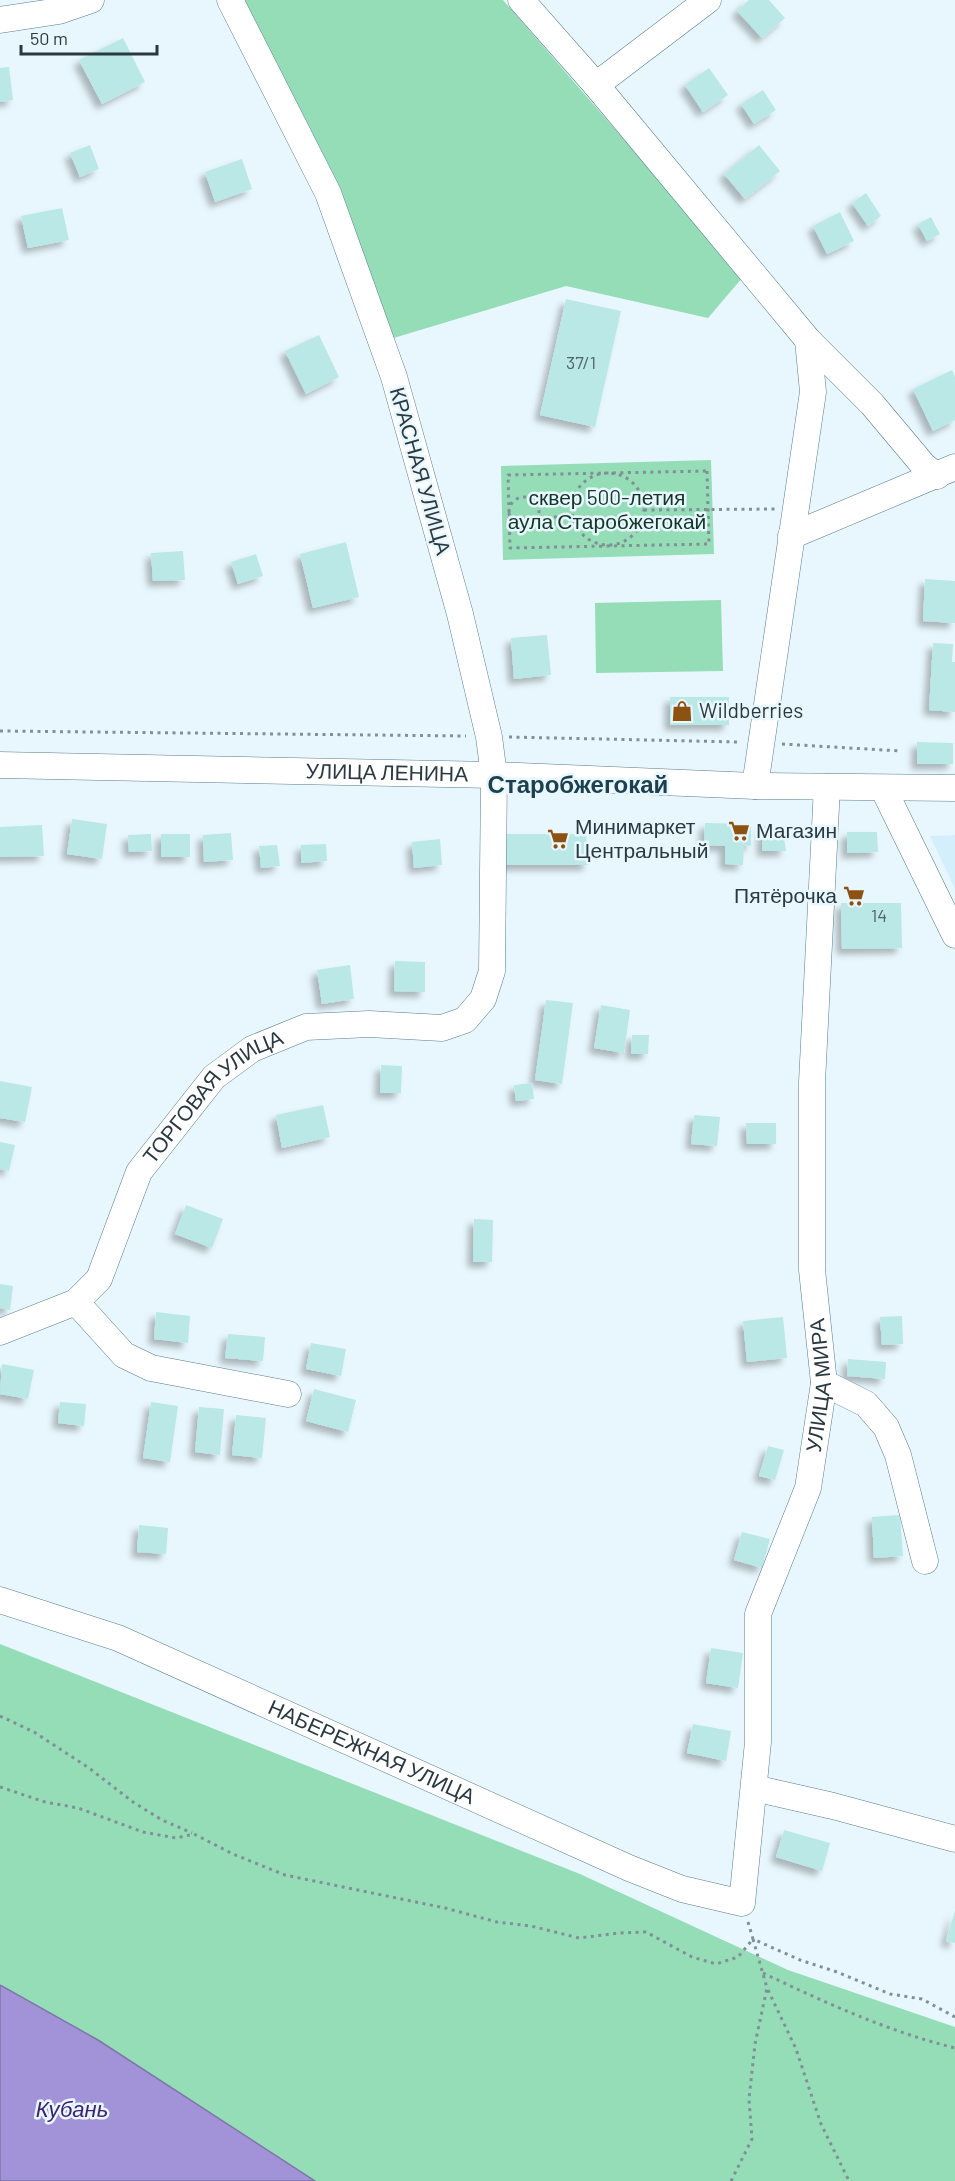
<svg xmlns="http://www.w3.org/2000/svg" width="955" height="2181" font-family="Barlow,sans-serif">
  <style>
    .built { fill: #d3effc }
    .green { fill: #94ddb7 }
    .water { fill: #a292d7; stroke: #7e77aa; stroke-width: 1.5 }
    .building { fill: #bae8e6; filter: url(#shadow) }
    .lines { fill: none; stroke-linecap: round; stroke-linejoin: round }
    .minor-casing { stroke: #597c8c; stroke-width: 27 }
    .path { stroke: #819097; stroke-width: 3; stroke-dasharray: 3 4.5; stroke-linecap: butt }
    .minor { stroke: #fff; stroke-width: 26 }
    .labels { text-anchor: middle; stroke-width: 5; stroke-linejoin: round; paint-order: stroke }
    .number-label { font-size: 18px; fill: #4e656a }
    .street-label { font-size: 21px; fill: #2a3940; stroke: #e8f7fe }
    .park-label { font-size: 21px; fill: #123626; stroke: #e8f7fe }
    .poi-label { font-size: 21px; fill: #2a3940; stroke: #e8f7fe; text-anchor: start }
    .water-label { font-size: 22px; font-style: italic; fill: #3e2172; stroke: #e8f7fe }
    .quarter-label { font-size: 24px; font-weight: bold; fill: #1e404e; stroke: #e8f7fe }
  </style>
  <defs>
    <filter id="shadow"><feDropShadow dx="-5.5" dy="5.5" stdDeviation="3" flood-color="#0004"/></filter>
  </defs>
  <rect width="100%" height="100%" fill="#e8f7fe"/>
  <path class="built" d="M955,835V889L930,836Z"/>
  <path class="green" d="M236,0H503L743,277L708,318L566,286L387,340Z
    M711,460L714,554L503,560L501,466Z
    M721,600L723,671L596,673L595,603Z
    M0,1644L580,1874L788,1970L955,2027V2181H291L0,1984Z"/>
  <path class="water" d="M0,1985L98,2040L315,2181H0Z"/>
  <path class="building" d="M749,0H769L785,18L762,38L737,11Z
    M123,38L145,82L102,104L79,60Z
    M9,67L13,100L0,102V68Z
    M709,68L728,95L703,112L685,85Z
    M763,90L776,110L754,124L741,104Z
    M90,145L99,169L80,177L70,153Z
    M759,145L780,171L745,199L724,174Z
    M242,159L252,189L215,202L205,172Z
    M866,193L881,216L868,226L852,203Z
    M62,208L69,240L28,248L21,216Z
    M840,212L854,241L827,254L813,226Z
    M931,217L940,234L927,241L918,224Z
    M566,299L621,311L595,427L540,415Z
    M319,335L339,377L306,394L285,351Z
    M952,370L955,377V420L933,431L913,389Z
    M346,542L359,597L313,608L300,554Z
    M183,551L185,580L153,581L151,553Z
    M256,554L263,576L238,584L231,562Z
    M925,579L955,581V623L923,621Z
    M547,635L551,675L514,679L511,638Z
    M933,643L953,644L952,662H955V712L929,710Z
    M670,697H729V725H670Z
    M917,742L953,743V764H917Z
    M72,819L107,824L102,859L67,854Z
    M705,823L751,824V846L744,845L743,865L725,864V846L704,845Z
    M42,825L44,856L0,857V827Z
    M763,826H782L786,851H762Z
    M847,832H877L878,852L847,853Z
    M231,833L233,860L204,862L203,835Z
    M151,834L152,851L129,852L128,835Z
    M161,834H190V857H161Z
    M506,834H586L589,865H503Z
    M440,839L442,865L414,868L412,842Z
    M326,844L327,861L301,863V845Z
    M277,845L280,866L261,868L259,846Z
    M841,903H901L902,948L842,949Z
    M395,961L425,962V992L394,991Z
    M350,965L354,999L322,1004L317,970Z
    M546,1000L573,1003L562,1084L535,1080Z
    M601,1005L630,1010L624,1053L594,1048Z
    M632,1035H649L648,1054H631Z
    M381,1065L402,1066L401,1093H380Z
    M0,1081L32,1087L25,1122L0,1118Z
    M532,1083L534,1099L516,1101L514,1085Z
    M323,1105L330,1137L282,1148L276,1115Z
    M694,1115L720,1117L717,1146L691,1144Z
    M746,1123H776V1144H747Z
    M0,1142L15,1145L9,1171L0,1169Z
    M186,1205L223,1219L212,1248L175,1234Z
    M474,1219L493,1220L492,1262H473Z
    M0,1284L13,1286L10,1310L0,1308Z
    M156,1312L190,1316L188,1343L154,1339Z
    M902,1316L903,1344L882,1345L880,1317Z
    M783,1317L787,1358L747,1362L743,1321Z
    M228,1334L265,1337L263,1361L225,1358Z
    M311,1343L346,1349L341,1376L306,1369Z
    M848,1359L886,1362L885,1379L847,1376Z
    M2,1364L34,1370L28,1399L0,1394Z
    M314,1389L356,1400L348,1432L306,1421Z
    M60,1402L86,1404L84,1426L58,1423Z
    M151,1402L178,1406L170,1462L143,1458Z
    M199,1407L224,1409L220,1455L195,1452Z
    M236,1415L266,1418L262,1458L232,1455Z
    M768,1446L784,1450L775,1480L759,1476Z
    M900,1515L903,1556L874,1558L872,1517Z
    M139,1525L168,1528L166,1554L137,1552Z
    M742,1532L770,1539L762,1568L734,1560Z
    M711,1648L743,1653L738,1688L706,1683Z
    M693,1724L731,1731L726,1761L687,1753Z
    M784,1830L830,1843L822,1871L776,1857Z
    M955,1910V1943L946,1941Z"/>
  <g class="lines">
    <defs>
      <g id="minor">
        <path d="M521,0L596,85L808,340L872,404L924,466L937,476"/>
        <path d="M0,20L59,11L91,0"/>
        <path d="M596,85L708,0"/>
        <path d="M791,536L955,467"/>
        <path id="s1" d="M0,765L494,775L755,786L955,788"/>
        <path d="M755,786L813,392L808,340"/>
        <path d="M883,788L955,935"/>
        <path d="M76,1302L124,1355L151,1368L288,1394"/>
        <path id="s2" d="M0,1332L76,1302L99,1279L139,1172L214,1077L252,1049L306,1027L369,1024L442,1028L465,1020L483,999L492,971L494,775L489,737L460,614L394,377L328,193L230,0"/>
        <path d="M824,1383L866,1404L886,1427L898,1455L925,1561"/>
        <path id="s3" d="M0,1600L118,1638L629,1868L682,1889L742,1903L758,1742V1614L808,1488L824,1383L812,1270V1082L827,787"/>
        <path d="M754,1788L833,1806L955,1839"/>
      </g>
    </defs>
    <use href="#minor" class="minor-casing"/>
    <path class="path" d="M707,471L709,544L510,548L508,475Z
      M572 509a36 36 0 1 1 72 0a36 36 0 1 1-72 0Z
      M509 512a15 15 0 1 1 30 0a15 15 0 1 1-30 0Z
      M536,503H573
      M644,510L775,509
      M539,517H572
      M0,731L466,736
      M509,737L739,742
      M782,744L901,751
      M0,1716L34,1732L89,1768L133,1802L162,1820L192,1833
      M0,1787L45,1802L78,1808L143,1832L176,1838L194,1834L233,1854L285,1875L445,1908L497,1922L531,1926L579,1938L619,1933L646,1932L692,1957L716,1964L738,1957L753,1939
      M748,1922L753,1939L800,1960L837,1972L890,1994L922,1999L955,2017
      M763,1973C826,2003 887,2031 955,2048
      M768,1990L796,2049L821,2124L849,2181
      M731,2181L752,2139L749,2099L755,2044L767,1988L753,1939"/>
    <use href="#minor" class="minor"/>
  </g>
  <defs>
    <symbol id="shop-bare" viewBox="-9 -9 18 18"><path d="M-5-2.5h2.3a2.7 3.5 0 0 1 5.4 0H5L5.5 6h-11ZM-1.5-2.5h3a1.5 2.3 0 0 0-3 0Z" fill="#8d5111" stroke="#e8f7fe" stroke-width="2.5" paint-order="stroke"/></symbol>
    <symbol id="supermarket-bare" viewBox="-9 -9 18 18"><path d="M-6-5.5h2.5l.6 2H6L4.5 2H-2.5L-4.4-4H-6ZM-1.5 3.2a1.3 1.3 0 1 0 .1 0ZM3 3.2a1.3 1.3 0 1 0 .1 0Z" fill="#8d5111" stroke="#e8f7fe" stroke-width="2.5" paint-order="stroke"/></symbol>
  </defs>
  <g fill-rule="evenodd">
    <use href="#shop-bare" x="667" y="696" width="30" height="30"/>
    <use href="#supermarket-bare" x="724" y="816" width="30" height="30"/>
    <use href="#supermarket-bare" x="543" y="824" width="30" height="30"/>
    <use href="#supermarket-bare" x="839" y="881" width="30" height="30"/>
  </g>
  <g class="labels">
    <g class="number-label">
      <text x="581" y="369">37/1</text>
      <text x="879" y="922">14</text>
    </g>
    <g class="street-label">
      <text transform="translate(420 471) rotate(74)" y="7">КРАСНАЯ УЛИЦА</text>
      <text dy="7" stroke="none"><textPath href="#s1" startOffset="387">УЛИЦА ЛЕНИНА</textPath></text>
      <text dy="7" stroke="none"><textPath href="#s2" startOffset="336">ТОРГОВАЯ УЛИЦА</textPath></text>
      <text dy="7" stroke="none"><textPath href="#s3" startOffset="1332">УЛИЦА МИРА</textPath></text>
      <text dy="7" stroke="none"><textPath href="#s3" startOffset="402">НАБЕРЕЖНАЯ УЛИЦА</textPath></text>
    </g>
    <g class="park-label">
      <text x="607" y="505">сквер 500-летия<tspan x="607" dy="24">аула Старобжегокай</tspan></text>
    </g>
    <g class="poi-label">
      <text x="699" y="718">Wildberries</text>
      <text x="575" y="834">Минимаркет<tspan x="575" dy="24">Центральный</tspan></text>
      <text x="756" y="838">Магазин</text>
      <text x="837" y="903" text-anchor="end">Пятёрочка</text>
    </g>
    <g class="water-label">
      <text x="72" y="2117">Кубань</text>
    </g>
    <g class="quarter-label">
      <text x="578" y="793">Старобжегокай</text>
    </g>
  </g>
  <path d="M21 45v9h136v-9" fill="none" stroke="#2a3940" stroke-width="3"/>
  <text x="30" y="45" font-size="18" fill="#2a3940" stroke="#e8f7fe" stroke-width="4.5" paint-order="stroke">50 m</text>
</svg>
